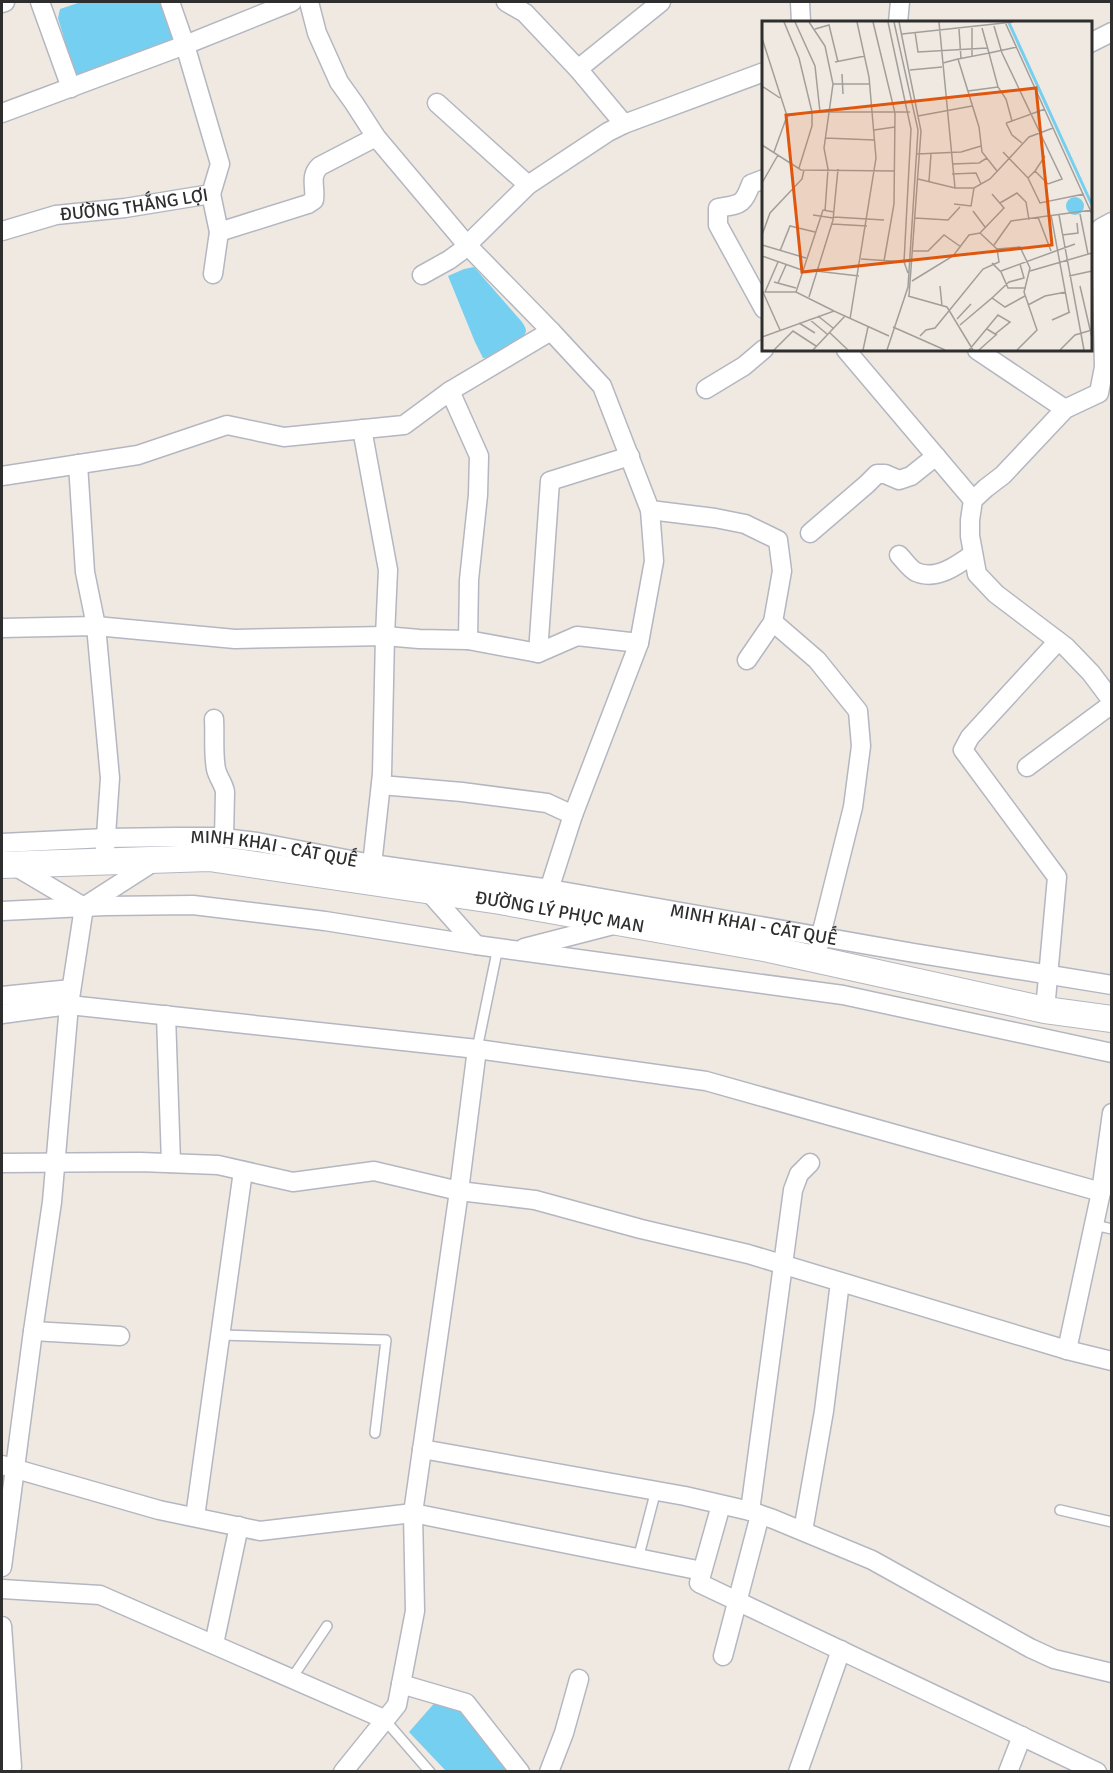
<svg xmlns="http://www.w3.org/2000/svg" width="1113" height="1773" font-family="Signika,sans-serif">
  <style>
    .water { fill: #75cff0 }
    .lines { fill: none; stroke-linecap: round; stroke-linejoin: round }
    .lane-casing { stroke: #b4b7c1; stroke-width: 12 }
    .street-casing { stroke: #b4b7c1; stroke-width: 21 }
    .secondary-casing { stroke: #b4b7c1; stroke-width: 28 }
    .lane { stroke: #fff; stroke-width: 9 }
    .street { stroke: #fff; stroke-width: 18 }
    .secondary { stroke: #fff; stroke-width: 26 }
    .labels { text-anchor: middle; stroke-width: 4.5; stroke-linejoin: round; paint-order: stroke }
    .street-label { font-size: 18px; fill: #2e2e2e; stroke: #fff }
    .inset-river { fill: none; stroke: #75cff0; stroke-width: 3 }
    .inset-road { fill: none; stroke: #a29e99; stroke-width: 1.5 }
    .view { fill: #df570e; fill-opacity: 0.15; stroke: #df570e; stroke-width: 3 }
    .inset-edge { fill: none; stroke: #2e2e2e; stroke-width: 3 }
  </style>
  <rect width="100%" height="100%" fill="#efe9e1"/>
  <path class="water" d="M81,2H163L173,38L170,45L77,75L74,72L58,18L60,9Z
    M474,267L522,322C524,325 526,328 526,331C525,342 493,359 483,358L475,342L448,276L464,269Z
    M438,1699L463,1710L515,1771H446L409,1732Z"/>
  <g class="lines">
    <defs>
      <path id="lane" d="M477,1049L498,947
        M1094,1225L1112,1229
        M220,1335L386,1340L375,1433
        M1060,1510L1112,1522
        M638,1559L656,1490
        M292,1678L327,1626
        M384,1719L430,1772"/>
      <g id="street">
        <path d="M40,2L71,88"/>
        <path d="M170,2L185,45L220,164L211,194"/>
        <path d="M309,2L317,33L339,82L354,103L376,137L467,245L551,331L602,386L650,510L654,561L639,643L573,815L546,899"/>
        <path d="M506,2L525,13L578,69"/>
        <path d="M800,2L801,22"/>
        <path d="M2,3L5,2"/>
        <path d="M898,22L900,2"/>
        <path d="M1090,43L1112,32"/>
        <path d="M437,103L528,185"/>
        <path d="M2,113L185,45L292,2"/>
        <path d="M624,124L764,72"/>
        <path d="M764,179L751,184C743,206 740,204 718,208V225L764,309"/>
        <path d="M1112,222L1101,228L1104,367L1099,393L1065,409L1003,475L986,488L973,500L970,520V536L977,574L996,594L1066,647L1091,673L1112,701"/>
        <path id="s1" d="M2,231L56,215L125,208L211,194L219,232L213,274"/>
        <path d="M219,232L308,204L314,200C316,187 309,176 320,166L376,137"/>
        <path d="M422,275L449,260L460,252L528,185L608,132L624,124L578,69L661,2"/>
        <path d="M846,350L973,500"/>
        <path d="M977,350L1065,409"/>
        <path d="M706,389L744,366L764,349"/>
        <path d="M450,391L479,456L478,495L469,580L468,640"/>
        <path d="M362,429L388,570L385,636L382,774L371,874"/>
        <path d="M78,464L85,572L96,626L110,778L105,850"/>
        <path d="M2,476L138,455L227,425L284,437L404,425L450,391L551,331"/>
        <path d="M650,510L715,518L745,524L778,540L782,571L773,622L747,660"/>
        <path d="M810,533L867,484L877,474H885L899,480L911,476L936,456"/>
        <path d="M899,555C904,560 910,569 916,572C936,581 958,565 973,554"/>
        <path d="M773,622L817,660L858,711L861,746L853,807L818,947"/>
        <path d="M2,628L96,626L235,639L385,636L419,639L468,640L538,653L577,636L639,643"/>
        <path d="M538,653L550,481L630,456"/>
        <path d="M214,719C215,736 213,753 216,769C218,778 224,784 225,792L224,838"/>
        <path d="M1027,767L1112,704"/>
        <path d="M381,785L462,792L547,803L573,815"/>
        <path id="s2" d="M2,843L106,838L176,837H215L257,842L372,864L550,889L914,953L1112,985"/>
        <path d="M428,891L476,945"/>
        <path d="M85,906L155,861"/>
        <path d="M2,911L105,906L193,905L325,921L476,945L843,995L1112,1053"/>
        <path d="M524,948L613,925"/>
        <path d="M2,996L71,989"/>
        <path d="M1045,1010L1057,877L963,750L970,737L1058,641"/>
        <path d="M2,1014L69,1005L477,1049L706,1081L1101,1192"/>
        <path d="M166,1015L171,1163"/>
        <path d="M2,1163L140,1162L218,1165L293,1182L374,1171L459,1191L535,1200L641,1229L748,1254L1067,1350L1112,1361"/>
        <path d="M33,1331L120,1336"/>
        <path d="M1067,1350L1101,1192L1112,1113"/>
        <path d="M422,1449L685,1496L750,1511L773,1519L872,1560L1030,1648L1054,1659L1112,1673"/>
        <path d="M2,1465L159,1510L260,1531L413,1513L702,1571"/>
        <path d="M721,1505L699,1583L1097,1772"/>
        <path d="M750,1511L793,1190L799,1174L810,1163"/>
        <path d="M195,1517L243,1171"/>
        <path d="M803,1531L824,1411L840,1282"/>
        <path d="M2,1567L33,1331L52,1202L69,1005L84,907L13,865"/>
        <path d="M2,1589L100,1595L384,1719"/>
        <path d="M2,1626L12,1767L2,1769"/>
        <path d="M214,1644L239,1526"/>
        <path d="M723,1656L760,1515"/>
        <path d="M401,1684L466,1703L520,1772"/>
        <path d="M343,1772L397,1705L415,1611L413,1513L459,1191L477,1049"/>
        <path d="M549,1772L564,1733L579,1679"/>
        <path d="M798,1772L841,1650"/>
        <path d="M1008,1772L1022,1736"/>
      </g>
      <g id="secondary">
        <path id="s3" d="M2,865L209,858L500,901L769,949L1045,1010L1112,1019"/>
      </g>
    </defs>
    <use href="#lane" class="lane-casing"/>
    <use href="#street" class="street-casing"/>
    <use href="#secondary" class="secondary-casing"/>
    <use href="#lane" class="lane"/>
    <use href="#street" class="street"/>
    <use href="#secondary" class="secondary"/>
  </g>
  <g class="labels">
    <g class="street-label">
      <text dy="6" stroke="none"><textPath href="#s1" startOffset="135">ĐƯỜNG THẮNG LỢI</textPath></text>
      <text dy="6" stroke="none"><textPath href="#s2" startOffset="273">MINH KHAI - CÁT QUẾ</textPath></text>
      <text dy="6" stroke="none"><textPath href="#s3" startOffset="562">ĐƯỜNG LÝ PHỤC MAN</textPath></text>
      <text dy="6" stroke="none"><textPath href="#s2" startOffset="759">MINH KHAI - CÁT QUẾ</textPath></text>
    </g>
  </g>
  <g transform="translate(762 21)">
    <rect width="330" height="330" fill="#efe9e1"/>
    <path d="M304 185a9 9 0 1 1 18 0a9 9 0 1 1-18 0Z" fill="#75cff0"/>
    <path class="inset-river" d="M247,2L330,184"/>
    <path class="inset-road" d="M22,1L37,37L50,91V105L37,147M33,1L53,45L58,91M47,1L63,25L71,63L62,127L66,148L63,190M111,1L133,92L132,183L122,240M126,1L149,108L142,241L146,252M137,1L159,110L147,275M177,1L193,167M243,1L330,193M232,5L240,32L300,158L286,163L273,150L266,157L241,131M210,7V36M220,7L227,32L255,26M53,8L67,4L76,41M197,8L199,38M153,11L156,31L225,27M140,13L251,1M0,17L25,95L50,91H148M196,38L227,32L236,66L244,78L250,100L244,102M73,41L103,35M181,42L196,38L217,106L220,131L235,150M148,49L180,46M80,53L81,73M71,63H107M0,65L18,77M206,70L236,66M156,95L210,85M250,100L283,88M244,102L250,114L260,122M112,109L133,106M63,117L112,119M0,124L39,149L133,150M12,131L25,95M155,133L199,131L219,125M190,143L217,142L225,137M273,150L283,135M190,153L214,152L219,163M266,157L278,182L322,173M156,158L193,167H212L228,158L267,116L291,107M167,160L169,133M0,162L16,134M238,182L255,172L264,181L267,199M192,183L209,185L212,167M211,190L223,206M318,193L326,233M51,194L71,197M289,194L307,291M297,194L322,329M72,196L122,199M276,196L289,230M153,197L186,199L198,186M70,203L105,205M218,212L242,187L230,173M0,214L8,192L40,158L42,149M300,214L316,212L315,202M0,224L44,237M232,224L249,200L330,189M18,230L28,205L53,211M150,230H166L182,214L199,226M0,235L40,249M99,238L144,241M16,241L3,271H34L72,290M230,242L239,251L246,267H264M54,250L97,255M239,250L313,223M268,250L330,232M307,255L330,250M150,260L191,235L207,214L218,212L235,228L258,226L268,247L262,271L275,309L255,329M12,261L34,267M16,262L24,244M178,265L180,285M318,265L330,317M0,269L18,309M34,271L61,189L72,191M146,275L185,286L211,329M47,276L71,199L76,148M230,277L247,261L262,257L258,243M266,284L283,275L304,271M56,295L71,307M47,298L65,313M88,298L114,137L107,56L95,1M195,298L209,283M290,299L308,291M37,302L53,312M198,304L230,277L243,286L263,275M131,306L183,329M67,311L86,329M158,315L164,309L173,307L221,248L237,241L235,228M0,316L72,290L127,315M12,329L31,310L54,325M51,329L83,295M101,329L106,306M125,329L146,266L156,109L132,1M207,329L236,294L248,301L233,313L225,308M217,329L235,313M298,329L313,314L330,309"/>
    <path class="view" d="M274,67L290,224L40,251L24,94Z"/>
    <rect width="330" height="330" class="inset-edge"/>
  </g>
  <rect width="1113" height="1773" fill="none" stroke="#2e2e2e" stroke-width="6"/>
</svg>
